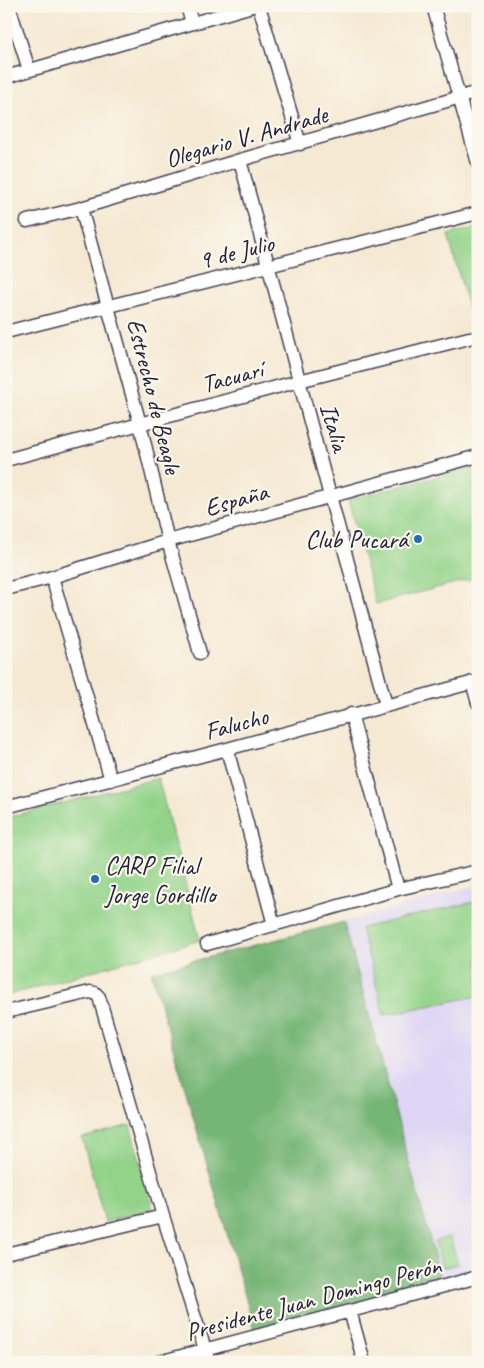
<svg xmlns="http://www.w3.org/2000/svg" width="484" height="1368" font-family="Caveat,sans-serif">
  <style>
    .built { fill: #ded5f5 }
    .green { fill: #92d389; stroke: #5a7a62 }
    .forest { fill: #75b575; stroke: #4c6c58 }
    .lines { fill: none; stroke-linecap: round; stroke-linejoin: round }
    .minor-casing { stroke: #424052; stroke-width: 15 }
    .minor { stroke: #fff; stroke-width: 12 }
    .poi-dot { fill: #1f6fb2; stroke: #fbf7ec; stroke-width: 2 }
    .labels { text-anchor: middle; stroke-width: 4.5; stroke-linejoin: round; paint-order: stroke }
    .street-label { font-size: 25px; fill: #22223b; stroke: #fbf7ec }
    .poi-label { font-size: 25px; fill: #22223b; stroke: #fbf7ec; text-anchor: end }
  </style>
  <rect width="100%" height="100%" fill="#fbf7ec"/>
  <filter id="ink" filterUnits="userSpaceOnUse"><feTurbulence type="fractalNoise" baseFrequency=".02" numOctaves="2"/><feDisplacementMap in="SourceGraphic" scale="10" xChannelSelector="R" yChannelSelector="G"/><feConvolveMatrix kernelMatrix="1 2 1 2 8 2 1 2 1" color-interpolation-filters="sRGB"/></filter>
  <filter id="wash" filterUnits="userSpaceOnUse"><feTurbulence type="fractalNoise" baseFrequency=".0096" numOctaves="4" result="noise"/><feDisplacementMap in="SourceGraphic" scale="20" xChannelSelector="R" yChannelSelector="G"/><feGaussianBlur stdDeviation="1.12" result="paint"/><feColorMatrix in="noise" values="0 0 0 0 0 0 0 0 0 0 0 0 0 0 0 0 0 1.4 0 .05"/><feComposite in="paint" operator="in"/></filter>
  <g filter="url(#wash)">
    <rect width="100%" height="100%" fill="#f5e9d3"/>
    <path class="built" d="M478,885V1270L441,1280L344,922Z"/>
    <path class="green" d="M478,227V343L448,235Z
      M478,466V577L376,604L348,500Z
      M158,778L200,940L6,996V818Z
      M478,901V996L384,1015L361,928Z
      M130,1125L153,1209L105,1222L82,1138Z
      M450,1237L458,1264L442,1268L435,1241Z"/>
    <path class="forest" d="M344,922L441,1280L255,1330L151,972Z"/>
  </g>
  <g filter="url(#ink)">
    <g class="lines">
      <defs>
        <path id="minor" d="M9,6L29,70
          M187,6L192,23
          M259,6L300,144
          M433,6L478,163
          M6,77L252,6
          M240,160L386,705
          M81,208L140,424L168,541L200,653
          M27,221L81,208L240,160L478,92
          M6,332L478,213
          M6,460L299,381L469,338
          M52,577L111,780
          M6,589L52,577L168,541L478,456
          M472,682L478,703
          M351,714L398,889
          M227,749L274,925
          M6,807L227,749L478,681
          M207,944L398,889L478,871
          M6,1012L90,992L95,993L99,997L163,1216L209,1362
          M6,1254L163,1216
          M350,1311L364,1362
          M159,1362L478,1277"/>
      </defs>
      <use href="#minor" class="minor-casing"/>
      <use href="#minor" class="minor"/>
    </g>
  </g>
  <g class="poi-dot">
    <circle cx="418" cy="539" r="5"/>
    <circle cx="95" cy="879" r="5"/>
  </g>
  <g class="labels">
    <g class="street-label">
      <text transform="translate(246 136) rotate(-16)" y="9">Olegario V. Andrade</text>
      <text transform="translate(236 251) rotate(-14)" y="9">9 de Julio</text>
      <text transform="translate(232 376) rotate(-15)" y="9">Tacuarí</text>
      <text transform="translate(155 396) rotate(76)" y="9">Estrecho de Beagle</text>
      <text transform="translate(335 427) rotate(74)" y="9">Italia</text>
      <text transform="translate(236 499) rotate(-16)" y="9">España</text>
      <text transform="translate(236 723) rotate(-15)" y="9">Falucho</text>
      <text transform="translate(313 1298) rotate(-15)" y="9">Presidente Juan Domingo Perón</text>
    </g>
    <g class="poi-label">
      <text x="408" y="548">Club Pucará</text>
      <text x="105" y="874" text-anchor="start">CARP Filial<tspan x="105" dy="29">Jorge Gordillo</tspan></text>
    </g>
  </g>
  <rect width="484" height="1368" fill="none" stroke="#fbf7ec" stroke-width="25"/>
</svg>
